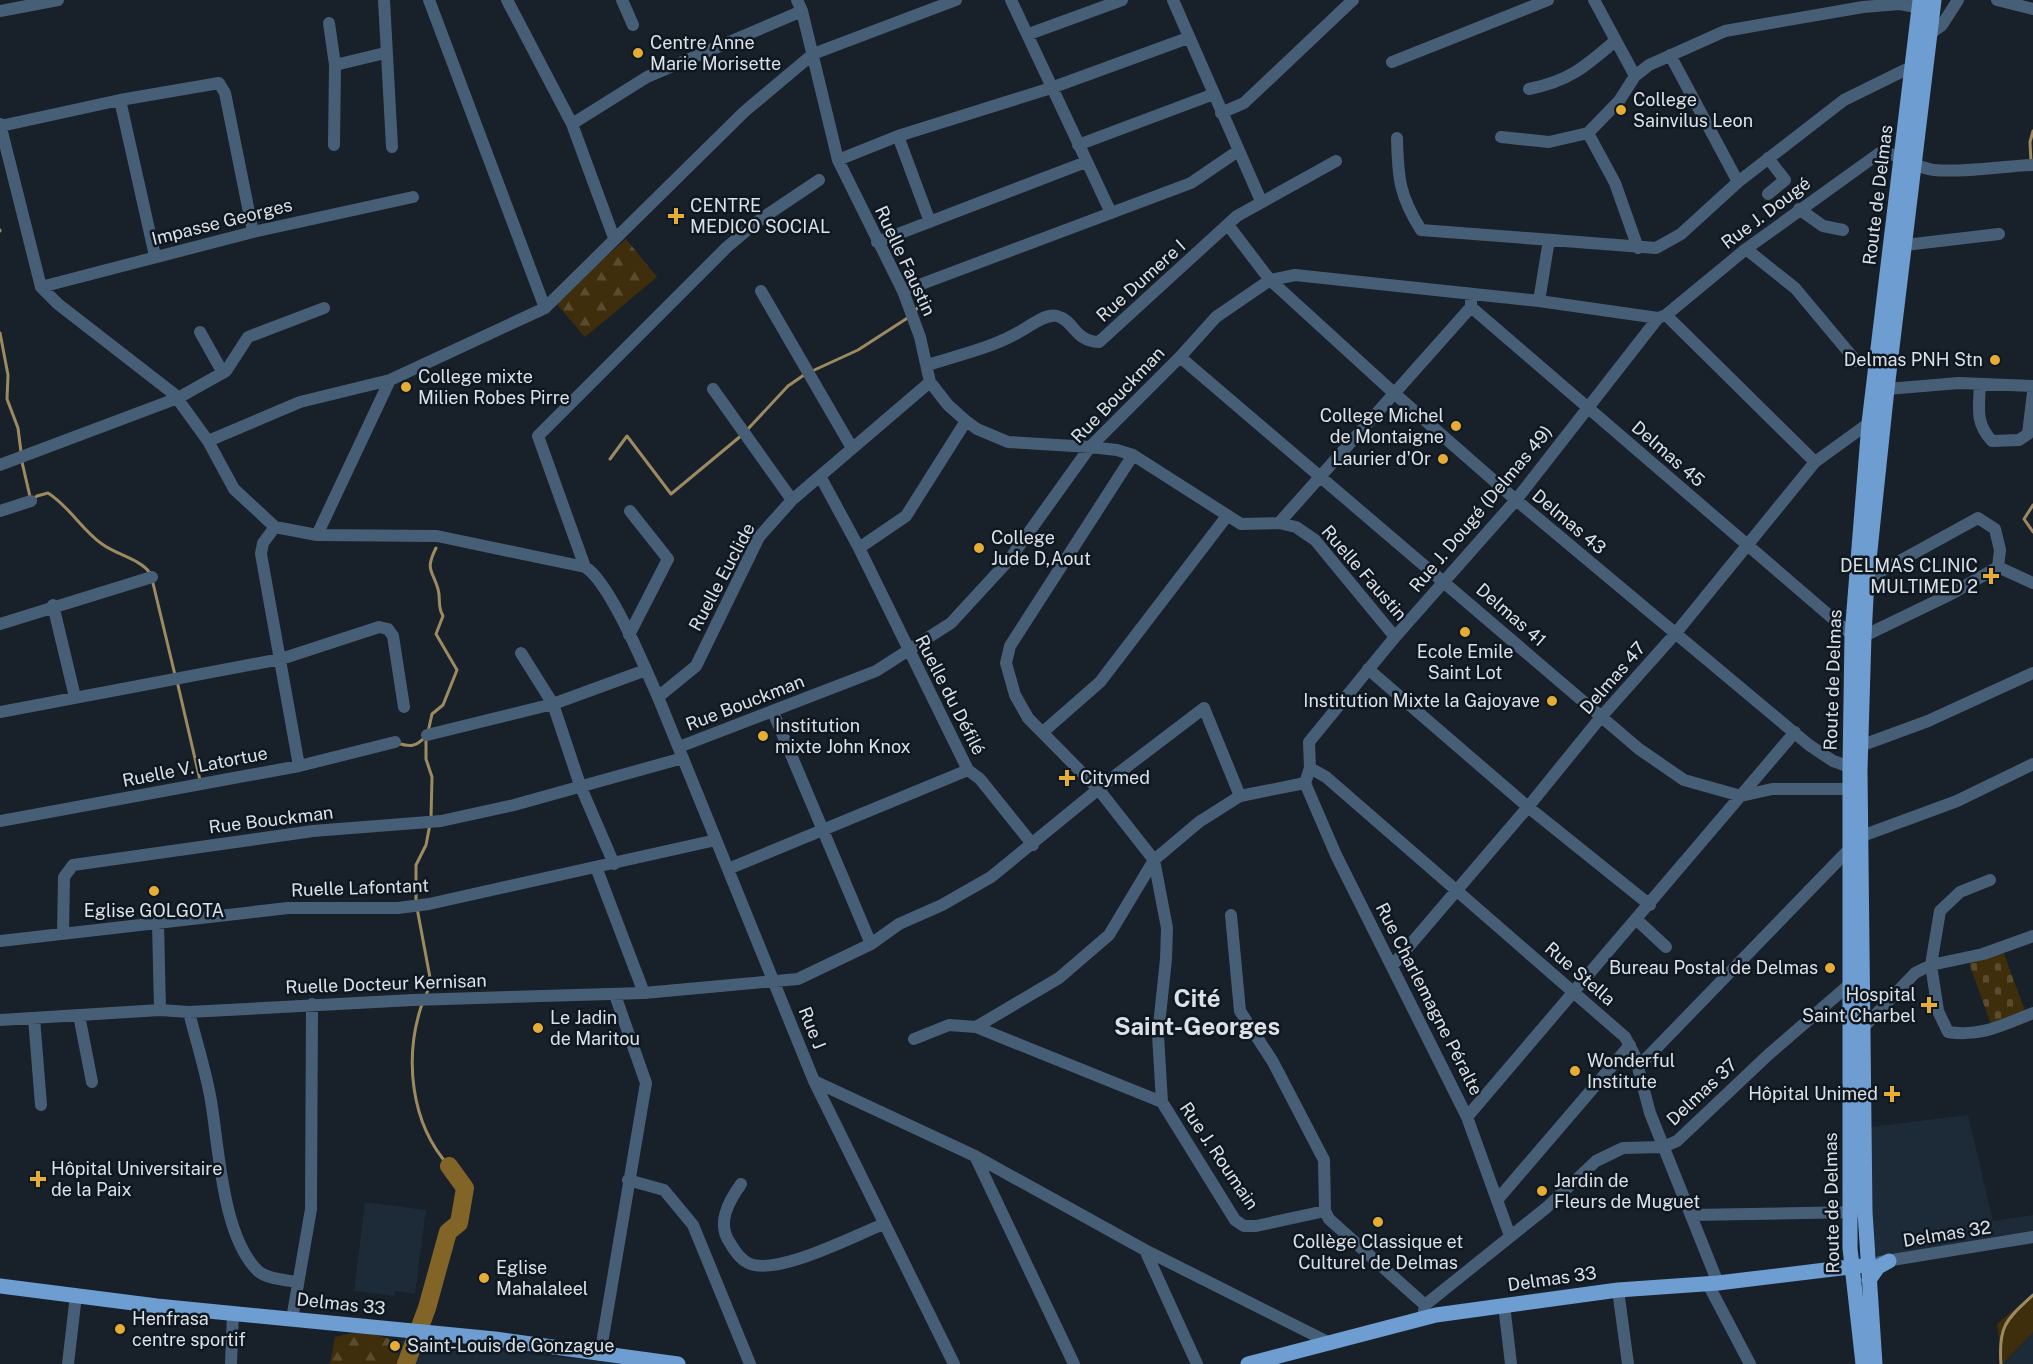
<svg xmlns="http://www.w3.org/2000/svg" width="2033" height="1364" font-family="'Public Sans',sans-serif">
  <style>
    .built { fill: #1d2a38 }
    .forest { fill: url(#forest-firs) }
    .cemetery { fill: url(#cemetery-stones) }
    .green { fill: #3f2e0b }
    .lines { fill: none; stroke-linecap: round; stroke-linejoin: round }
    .stream { stroke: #9d8a61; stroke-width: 3 }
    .river { stroke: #826427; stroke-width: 18 }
    .minor { stroke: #475e77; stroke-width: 12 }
    .major { stroke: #6d9dd1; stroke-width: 15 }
    .poi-dot { fill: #e5ad35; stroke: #0f1720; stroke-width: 2 }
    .labels { text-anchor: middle; stroke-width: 5; stroke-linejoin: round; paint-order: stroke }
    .poi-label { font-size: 18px; fill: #dbe1e7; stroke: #0f1720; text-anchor: start }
    .street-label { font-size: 18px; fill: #dbe1e7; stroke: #0f1720 }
    .district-label { font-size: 24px; font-weight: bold; fill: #dbe1e7; stroke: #0f1720 }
  </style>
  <defs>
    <pattern id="forest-firs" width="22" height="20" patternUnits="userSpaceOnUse" patternTransform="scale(1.5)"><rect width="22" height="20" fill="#3f2e0b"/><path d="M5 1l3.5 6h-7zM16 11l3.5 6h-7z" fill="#5a4c2f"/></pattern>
    <pattern id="cemetery-stones" width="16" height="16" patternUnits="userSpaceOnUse" patternTransform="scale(1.5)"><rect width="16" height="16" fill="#3f2e0b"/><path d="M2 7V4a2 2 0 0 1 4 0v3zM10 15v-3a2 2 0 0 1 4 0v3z" fill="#5a4c2f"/></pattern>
  </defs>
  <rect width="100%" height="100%" fill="#182029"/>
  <path class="built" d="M1968,1115L1993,1221L2033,1215V1244L1900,1262L1877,1257L1872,1242L1870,1127Z
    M365,1202L426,1210L415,1294L395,1291L394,1296L354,1291Z
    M2033,1331V1364H2004Z
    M342,1334L559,1357L636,1364H333Z"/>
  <path class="forest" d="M626,239L657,277L585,337L555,302Z
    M353,1333L372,1334L394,1340L400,1364H330L335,1337Z"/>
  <path class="cemetery" d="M2003,951L2025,1011L1992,1027L1969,963Z"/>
  <path class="green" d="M2033,1294V1332L2003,1364L1997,1324Z"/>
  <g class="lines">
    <path class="stream" d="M2031,162L2030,142L2033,131
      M0,230V231
      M914,312L926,298
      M0,333L8,375L7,399L18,428L21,452
      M810,372L858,350L909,317
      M747,430L788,386L804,375
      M610,459L627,436L671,494L742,435
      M22,462L31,501L37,496L48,493C70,507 81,529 102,544C117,555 140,559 150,573
      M2033,505L2024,519L2033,532
      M152,579L175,675
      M177,681L200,780
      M428,732L432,714L443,705L457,670L436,634L443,616C437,606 441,599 438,589C432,569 425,570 436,548
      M426,738V759L432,777L431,817
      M397,743C410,747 416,747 425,737
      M416,902V865L426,845L430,824
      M417,908L431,983L426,995
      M422,1004C404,1057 410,1123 449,1166
      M2001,1364C1998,1326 2006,1320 2033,1295"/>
    <path class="river" d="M406,1364L427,1308L448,1232L459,1223L465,1188L449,1166"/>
    <path class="minor" d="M384,0L392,147
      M429,0L545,308
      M507,0L572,124L614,238
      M622,0L633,25
      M797,0L802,11L838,160L903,291L920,337L930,382L948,405L966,421L977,429L1008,442L1090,447L1117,450L1133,455L1241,524L1279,523L1296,527L1315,540L1395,637
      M1011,0L1111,213
      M1173,0L1261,201
      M1594,0L1635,76
      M1997,0L2033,9
      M0,11L58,0
      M329,23L335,65
      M1029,34L1122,0
      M1928,35L1942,25L1958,0
      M1670,55L1738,182
      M1392,62L1548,0
      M1529,89C1569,81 1585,67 1615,41
      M120,100L155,256
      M1221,113L1244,103L1353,0
      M0,124L41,287L58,304L174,394L208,441L234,489L275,527L317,535L437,536L585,567C610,582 645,668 658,697L814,1081L954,1364
      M572,124L647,77L802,11
      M1,126L120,100L219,83L225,93L253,232
      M1588,133L1615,183L1638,248
      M898,136L930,222
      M1501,137L1549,142L1588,133L1619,101L1635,76L1649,65L1725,31L1863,7L1900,4L1926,9
      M1397,138C1398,178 1399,195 1421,230L1656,248L1681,234L1738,182L1844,100L1905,70L1919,69
      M334,145L335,65L385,53
      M1078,145L1214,94
      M838,160L898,136L1051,88L1188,38
      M1768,194L1785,180L1768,158
      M1799,209L1823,226L1843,230
      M1228,225L1270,280L1395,394L1516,500L1809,745L1833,761L1856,769
      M877,242L1086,162
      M1905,245L1999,234
      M1746,249L1795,288L1856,361
      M41,287L253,232L413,197
      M761,291L852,448
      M903,291L1191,183L1238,151
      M1471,294V307L1852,635L1864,636L1951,594L1998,567L2000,550L1995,529L1978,518L1867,579
      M1539,301L1549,240
      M1666,315L1815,462
      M200,332L223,373
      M1180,357L1639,749L1684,780L1741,796L1772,789H1859
      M928,365C958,355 992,348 1019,332C1029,327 1045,313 1057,316C1075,321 1074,341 1099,342L1237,216L1336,161
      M1980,384C1979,408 1975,423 1992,441L2019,440L2028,434L2033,392
      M713,389L792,500
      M1887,389L1959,383L2033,386
      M208,441L300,402L390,380L545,308L744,112L813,54L956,0
      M1133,455L1010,646L1006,663L1015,695L1028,718L1099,790L1154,860L1167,928L1166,959L1158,1035L1162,1102
      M0,465L178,398L226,371L248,337L324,308
      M820,476L859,548L968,770L980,779L1033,845
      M0,511L31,501
      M1279,523L1471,307
      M275,527L263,543L261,554L299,766
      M317,535L390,380
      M859,548L906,516L966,421
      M585,567L538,436L727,247L758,221L819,180
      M1998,567L2033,583
      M53,605L75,697
      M0,624L152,577
      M629,635L668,559L630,511
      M521,653L553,704L580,785L614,864
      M1368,669L1528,807L1650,905
      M658,697L696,666L759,537L792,500L930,382
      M0,712L281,659L379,627L388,629L393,636L404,707
      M773,712L871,944
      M1043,732L1100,682L1227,516
      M427,735L553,704L646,670
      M1860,746L1928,721L2033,673
      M679,747L876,671L951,623L1009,560L1090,447L1180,357L1216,317L1270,280L1295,275L1539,301L1658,318L1666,315L1746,249L1881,152C1901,154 1914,168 1934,170C1966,173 2001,166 2033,165
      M1310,768L1326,777L1625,1037L1635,1056L1650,1113L1718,1283
      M1305,783L1310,768L1309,742L1395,637L1516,500L1658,318
      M1305,783L1336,855L1467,1117L1510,1236
      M0,821L299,766L395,742
      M596,867L644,993
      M728,869L968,770
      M1990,880L1960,892L1940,911L1931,965L1938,1011L1948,1032C1981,1037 2003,1025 2033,1013
      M1231,915L1240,1011L1273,1062L1324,1160L1325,1211
      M1637,920L1666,947
      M158,923L160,1010
      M63,934L64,877L73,865L313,831L441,821L514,805L683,758
      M0,941L288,908H398L429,904L716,840
      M1392,966L1528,807L1601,717L1675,634L1815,462L1869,423
      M189,1012C196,1041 206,1071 211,1101C219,1148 222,1236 258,1271C267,1279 286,1280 297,1282
      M79,1015L92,1082
      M34,1018L41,1105
      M0,1020L160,1010L189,1012L413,1000L644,993L798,979L871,944L899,924L942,905L991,877L1112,778L1204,708L1240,796
      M976,1027L1059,978L1109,935L1154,860L1199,822L1240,796L1305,783
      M1862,1029L1915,973L1931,965L1983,954L2033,936
      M914,1039L949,1025L976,1027L1162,1102L1235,1220L1244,1226H1256L1325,1211L1329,1219L1425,1305L1423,1318
      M1638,1067L1862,836L1957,801L2033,764
      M814,1081L975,1156L1145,1250L1328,1342
      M1467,1117L1795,732
      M975,1156L1074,1364
      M628,1180L664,1190L693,1225L750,1364
      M741,1184C729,1201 716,1223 730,1243C734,1250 740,1259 748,1263C776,1277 855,1235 884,1224
      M1498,1199L1630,1045
      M1691,1215L1858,1212
      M1145,1250L1197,1364
      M1880,1262L2033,1237
      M1708,1284L1750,1364
      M1618,1290L1628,1364
      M1425,1305L1546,1208L1596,1161L1623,1148L1663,1147L1677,1141L1768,1055L1850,984L1854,985
      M1504,1305L1511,1364
      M292,1319L311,1209L312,1004
      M600,1355L646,1083L615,995
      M68,1364L76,1295
      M231,1364L233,1313"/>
    <path class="major" d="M1869,1280L1878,1267L1889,1261
      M0,1286L157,1306L495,1339L678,1364
      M1248,1364L1436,1315L1618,1290L1718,1283L1858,1266
      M1863,1364L1850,1248V768L1852,635L1869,423L1920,0
      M1875,1364L1865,1212L1860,770L1864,636L1867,579L1887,389L1934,0"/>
  </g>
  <g class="poi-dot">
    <circle cx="638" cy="53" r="6"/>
    <circle cx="1621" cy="110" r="6"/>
    <path d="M673 207h6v6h6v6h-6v6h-6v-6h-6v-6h6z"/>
    <circle cx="1995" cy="360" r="6"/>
    <circle cx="406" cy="387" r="6"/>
    <circle cx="1456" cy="426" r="6"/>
    <circle cx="1443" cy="459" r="6"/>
    <circle cx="979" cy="548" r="6"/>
    <path d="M1988 567h6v6h6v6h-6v6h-6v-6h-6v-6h6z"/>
    <circle cx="1465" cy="632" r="6"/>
    <circle cx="1552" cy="701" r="6"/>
    <circle cx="763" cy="736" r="6"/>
    <path d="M1064 769h6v6h6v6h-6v6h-6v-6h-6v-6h6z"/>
    <circle cx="154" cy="891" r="6"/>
    <circle cx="1830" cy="968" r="6"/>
    <path d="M1926 996h6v6h6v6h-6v6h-6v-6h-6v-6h6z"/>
    <circle cx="538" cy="1028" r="6"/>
    <circle cx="1575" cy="1071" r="6"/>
    <path d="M1889 1085h6v6h6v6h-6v6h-6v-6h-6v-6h6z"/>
    <path d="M35 1170h6v6h6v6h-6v6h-6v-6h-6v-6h6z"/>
    <circle cx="1542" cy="1191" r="6"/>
    <circle cx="1378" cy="1222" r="6"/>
    <circle cx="484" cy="1278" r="6"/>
    <circle cx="120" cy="1329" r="6"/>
    <circle cx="395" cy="1346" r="6"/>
  </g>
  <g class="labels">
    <g class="poi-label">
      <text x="650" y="49">Centre Anne<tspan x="650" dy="21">Marie Morisette</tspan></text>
      <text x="1633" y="106">College<tspan x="1633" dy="21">Sainvilus Leon</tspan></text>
      <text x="690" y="212">CENTRE<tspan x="690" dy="21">MEDICO SOCIAL</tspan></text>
      <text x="1983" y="366" text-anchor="end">Delmas PNH Stn</text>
      <text x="418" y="383">College mixte<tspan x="418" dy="21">Milien Robes Pirre</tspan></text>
      <text x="1444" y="422" text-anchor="end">College Michel<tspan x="1444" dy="21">de Montaigne</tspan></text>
      <text x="1431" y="465" text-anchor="end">Laurier d'Or</text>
      <text x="991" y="544">College<tspan x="991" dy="21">Jude D,Aout</tspan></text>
      <text x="1978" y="572" text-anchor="end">DELMAS CLINIC<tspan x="1978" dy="21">MULTIMED 2</tspan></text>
      <text x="1465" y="658" text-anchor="middle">Ecole Emile<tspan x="1465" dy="21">Saint Lot</tspan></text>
      <text x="1540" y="707" text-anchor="end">Institution Mixte la Gajoyave</text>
      <text x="775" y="732">Institution<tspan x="775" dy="21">mixte John Knox</tspan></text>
      <text x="1080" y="784">Citymed</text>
      <text x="154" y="917" text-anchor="middle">Eglise GOLGOTA</text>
      <text x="1818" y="974" text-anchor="end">Bureau Postal de Delmas</text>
      <text x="1916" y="1001" text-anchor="end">Hospital<tspan x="1916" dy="21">Saint Charbel</tspan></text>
      <text x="550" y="1024">Le Jadin<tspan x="550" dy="21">de Maritou</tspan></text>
      <text x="1587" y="1067">Wonderful<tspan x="1587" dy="21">Institute</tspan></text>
      <text x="1878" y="1100" text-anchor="end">Hôpital Unimed</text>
      <text x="51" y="1175">Hôpital Universitaire<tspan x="51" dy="21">de la Paix</tspan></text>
      <text x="1554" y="1187">Jardin de<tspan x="1554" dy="21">Fleurs de Muguet</tspan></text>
      <text x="1378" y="1248" text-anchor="middle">Collège Classique et<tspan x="1378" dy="21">Culturel de Delmas</tspan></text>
      <text x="496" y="1274">Eglise<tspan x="496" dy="21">Mahalaleel</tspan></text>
      <text x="132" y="1325">Henfrasa<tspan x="132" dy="21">centre sportif</tspan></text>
      <text x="407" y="1352">Saint-Louis de Gonzague</text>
    </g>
    <g class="street-label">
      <text transform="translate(1878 195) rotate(-83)" y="6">Route de Delmas</text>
      <text transform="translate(1766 213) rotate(-37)" y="6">Rue J. Dougé</text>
      <text transform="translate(222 222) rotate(-14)" y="6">Impasse Georges</text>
      <text transform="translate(905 261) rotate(65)" y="6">Ruelle Faustin</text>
      <text transform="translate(1141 281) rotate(-42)" y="6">Rue Dumere I</text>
      <text transform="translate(1118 395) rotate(-46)" y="6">Rue Bouckman</text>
      <text transform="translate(1668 454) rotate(41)" y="6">Delmas 45</text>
      <text transform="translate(1481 509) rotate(-50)" y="6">Rue J. Dougé (Delmas 49)</text>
      <text transform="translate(1569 522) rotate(40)" y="6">Delmas 43</text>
      <text transform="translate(1364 573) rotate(49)" y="6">Ruelle Faustin</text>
      <text transform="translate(722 577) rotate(-62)" y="6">Ruelle Euclide</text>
      <text transform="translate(1511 615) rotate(41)" y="6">Delmas 41</text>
      <text transform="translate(1613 678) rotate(-49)" y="6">Delmas 47</text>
      <text transform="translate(1833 680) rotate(-88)" y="6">Route de Delmas</text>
      <text transform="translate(950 695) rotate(63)" y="6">Ruelle du Défilé</text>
      <text transform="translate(745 703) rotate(-21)" y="6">Rue Bouckman</text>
      <text transform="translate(195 767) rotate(-11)" y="6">Ruelle V. Latortue</text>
      <text transform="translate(271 820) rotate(-7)" y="6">Rue Bouckman</text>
      <text transform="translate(360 888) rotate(-2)" y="6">Ruelle Lafontant</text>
      <text transform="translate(1580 974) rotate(41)" y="6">Rue Stella</text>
      <text transform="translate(386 984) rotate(-2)" y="6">Ruelle Docteur Kernisan</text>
      <text transform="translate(1429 999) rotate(63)" y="6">Rue Charlemagne Péralte</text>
      <text transform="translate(812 1028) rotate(68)" y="6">Rue J</text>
      <text transform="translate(1702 1092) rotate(-43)" y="6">Delmas 37</text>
      <text transform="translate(1219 1156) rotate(56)" y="6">Rue J. Roumain</text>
      <text transform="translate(1832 1203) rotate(-91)" y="6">Route de Delmas</text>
      <text transform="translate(1947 1234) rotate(-9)" y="6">Delmas 32</text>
      <text transform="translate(1552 1279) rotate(-8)" y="6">Delmas 33</text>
      <text transform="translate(341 1304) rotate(6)" y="6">Delmas 33</text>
    </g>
    <g class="district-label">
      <text x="1197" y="1007">Cité<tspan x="1197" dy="28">Saint-Georges</tspan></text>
    </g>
  </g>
</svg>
